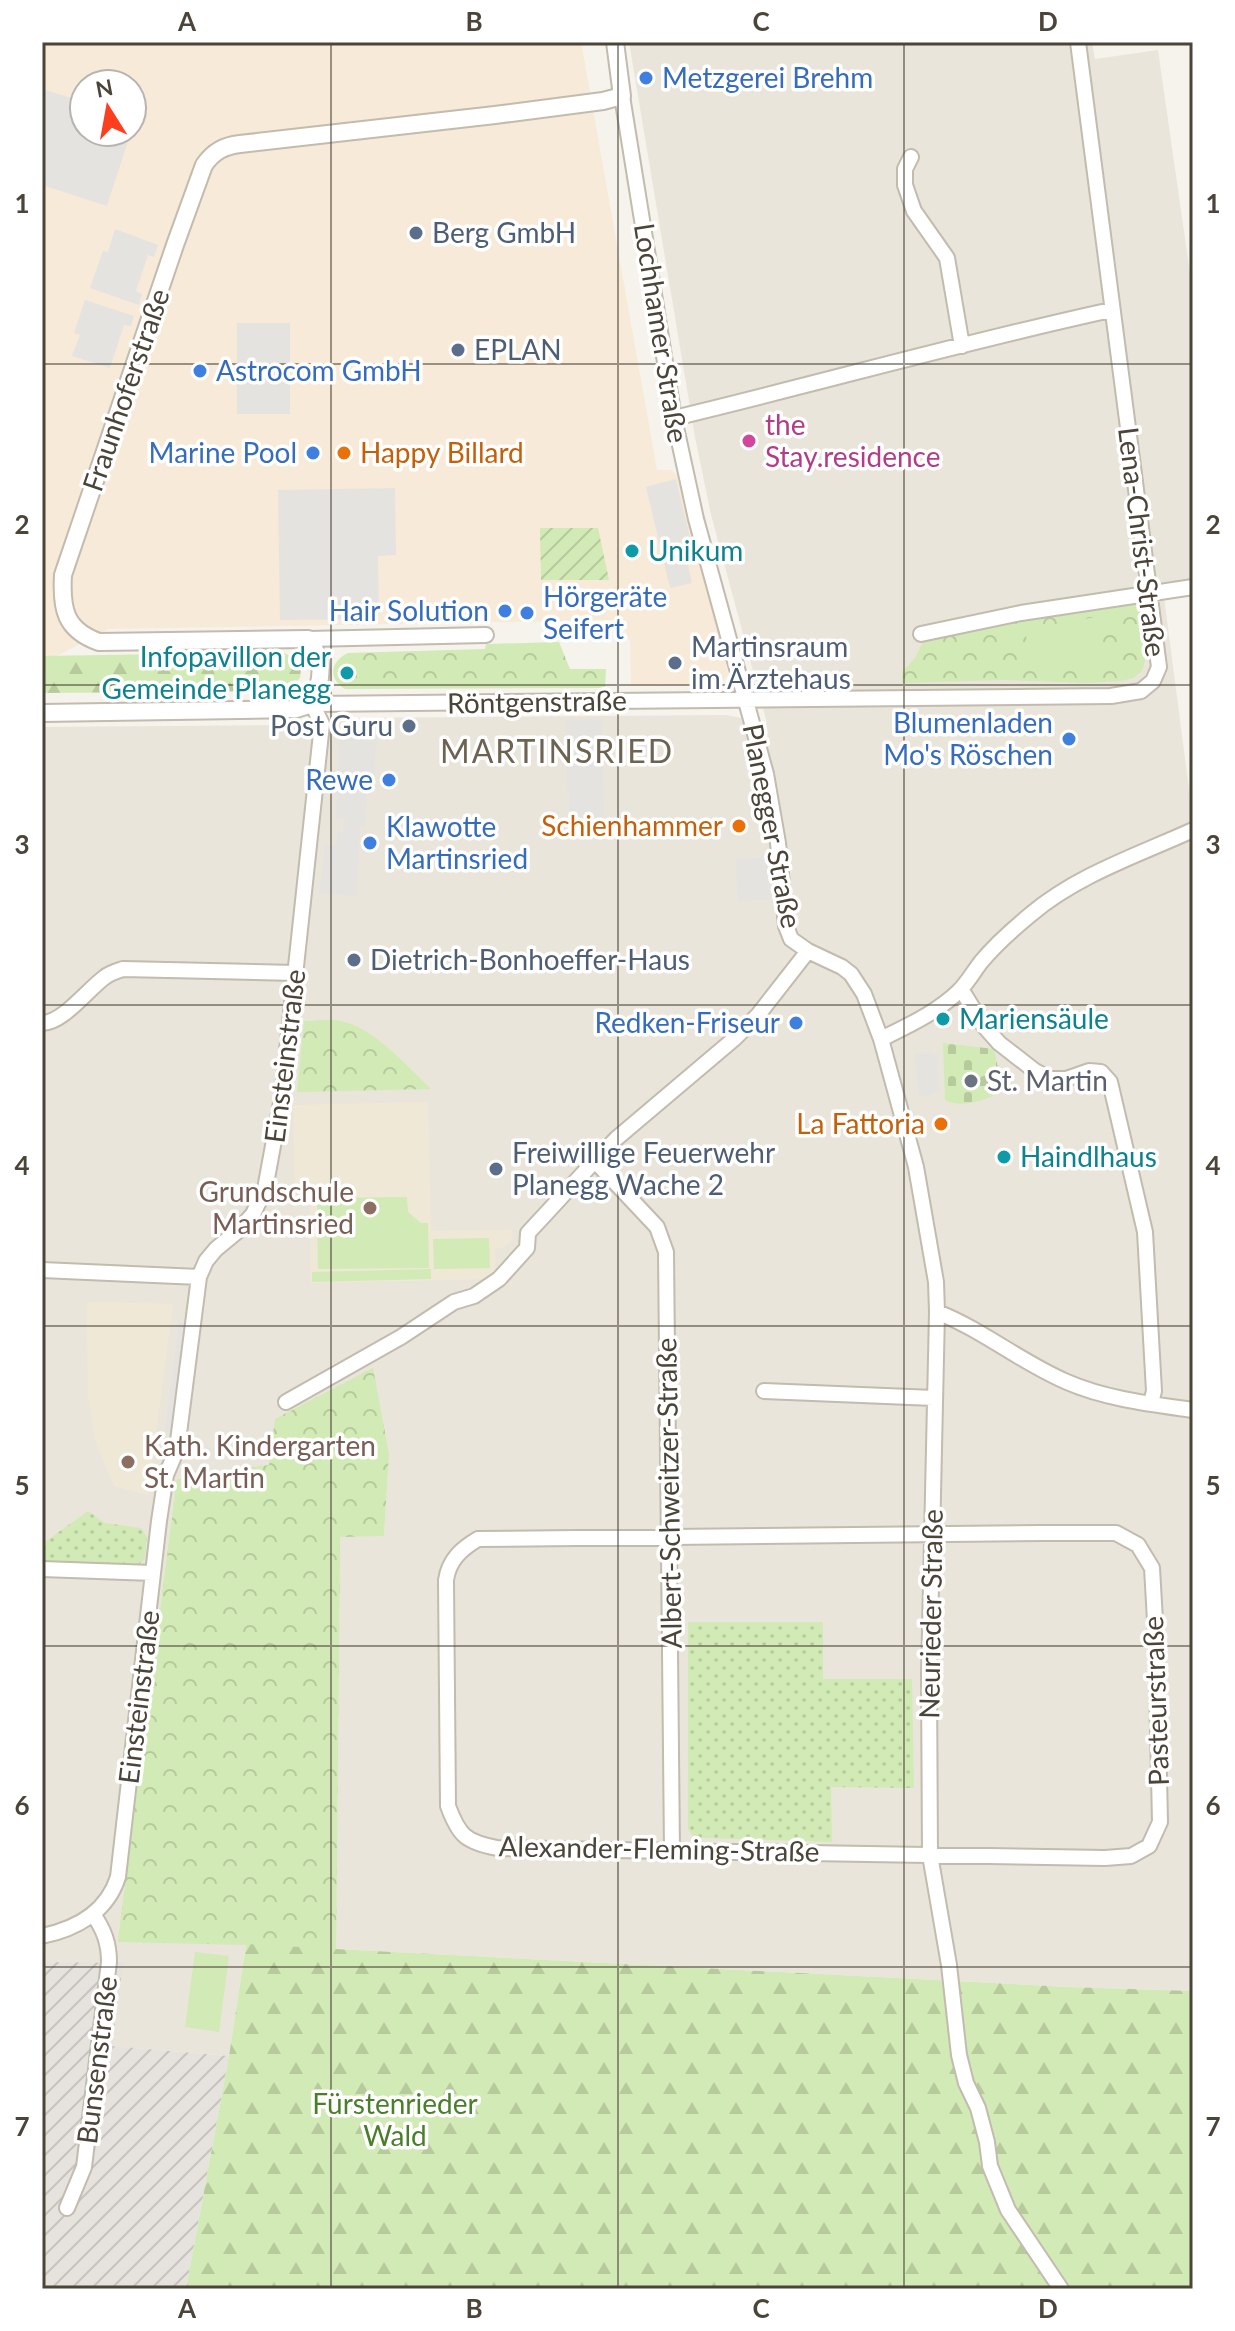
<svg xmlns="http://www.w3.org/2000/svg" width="1235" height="2331" font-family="Lato,sans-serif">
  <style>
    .residential { fill: #eae5da }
    .commercial { fill: #f7ead8; fill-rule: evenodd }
    .industrial { fill: url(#industrial-furrows) }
    .education { fill: #efe8d6 }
    .grass { fill: url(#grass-dots) }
    .forest { fill: url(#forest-firs) }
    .cemetery { fill: url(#cemetery-stones) }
    .park { fill: url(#park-crowns) }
    .garden { fill: url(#garden-furrows) }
    .pitch { fill: #d2eab5 }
    .parking { fill: #e5e3e0 }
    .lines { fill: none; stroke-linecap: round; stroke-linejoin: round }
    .minor-casing { stroke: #c2bbae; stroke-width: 18 }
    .tertiary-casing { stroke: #c2bbae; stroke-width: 20 }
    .minor { stroke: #fff; stroke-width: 14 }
    .tertiary { stroke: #fff; stroke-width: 16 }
    .grid { fill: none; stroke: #4b4439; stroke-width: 2; stroke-opacity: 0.55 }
    .shop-dot { fill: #3f7fe0; stroke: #fff; stroke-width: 3 }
    .service-dot { fill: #5c6f8a; stroke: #fff; stroke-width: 3 }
    .hotel-dot { fill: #d1479c; stroke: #fff; stroke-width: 3 }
    .food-dot { fill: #e8710a; stroke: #fff; stroke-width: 3 }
    .culture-dot { fill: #0f9aa8; stroke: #fff; stroke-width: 3 }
    .worship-dot { fill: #6b7280; stroke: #fff; stroke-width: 3 }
    .education-dot { fill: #8d6e63; stroke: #fff; stroke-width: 3 }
    .labels { text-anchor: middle; stroke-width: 7; stroke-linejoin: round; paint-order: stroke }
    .shop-label { font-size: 28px; fill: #366cbe; stroke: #fff; text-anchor: end }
    .service-label { font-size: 28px; fill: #4e5e75; stroke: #fff; text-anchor: start }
    .street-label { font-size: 28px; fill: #4b4439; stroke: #fff }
    .hotel-label { font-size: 28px; fill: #b23c85; stroke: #fff; text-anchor: start }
    .food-label { font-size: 28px; fill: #c56008; stroke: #fff; text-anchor: end }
    .culture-label { font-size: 28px; fill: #0d838f; stroke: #fff; text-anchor: start }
    .worship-label { font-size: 28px; fill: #5b616d; stroke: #fff; text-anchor: start }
    .education-label { font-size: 28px; fill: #785e54; stroke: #fff; text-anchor: end }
    .park-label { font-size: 28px; fill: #4a7f2a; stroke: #fff }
    .quarter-label { font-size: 32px; letter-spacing: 2px; fill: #6e6250; stroke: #fff }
    .neatline { fill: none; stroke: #4b4439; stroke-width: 3 }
    .grid-label { font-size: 26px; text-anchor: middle; font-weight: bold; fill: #4b4439 }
  </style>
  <defs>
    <pattern id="industrial-furrows" width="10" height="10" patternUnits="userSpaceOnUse" patternTransform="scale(2)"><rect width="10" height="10" fill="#e6e2dd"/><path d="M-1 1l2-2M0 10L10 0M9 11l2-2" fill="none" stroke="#c7c3be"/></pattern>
    <pattern id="grass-dots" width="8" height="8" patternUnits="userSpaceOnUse" patternTransform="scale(2)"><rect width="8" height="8" fill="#d2eab5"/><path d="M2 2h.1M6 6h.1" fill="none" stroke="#b6ca9c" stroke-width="1.8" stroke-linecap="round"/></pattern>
    <pattern id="forest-firs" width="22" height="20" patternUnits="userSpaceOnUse" patternTransform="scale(2)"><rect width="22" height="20" fill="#d2eab5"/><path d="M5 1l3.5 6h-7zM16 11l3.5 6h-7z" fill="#b6ca9c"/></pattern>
    <pattern id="cemetery-stones" width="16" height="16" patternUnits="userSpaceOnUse" patternTransform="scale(2)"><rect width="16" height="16" fill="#d2eab5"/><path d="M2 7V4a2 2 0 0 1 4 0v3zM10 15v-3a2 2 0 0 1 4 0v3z" fill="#b6ca9c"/></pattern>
    <pattern id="park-crowns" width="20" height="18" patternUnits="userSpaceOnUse" patternTransform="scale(2)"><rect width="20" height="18" fill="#d2eab5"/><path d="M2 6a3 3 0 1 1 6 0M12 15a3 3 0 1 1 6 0" fill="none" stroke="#b6ca9c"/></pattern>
    <pattern id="garden-furrows" width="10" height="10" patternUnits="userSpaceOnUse" patternTransform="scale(2)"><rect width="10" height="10" fill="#d2eab5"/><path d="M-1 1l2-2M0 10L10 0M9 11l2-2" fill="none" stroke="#b6ca9c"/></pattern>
  </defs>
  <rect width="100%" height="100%" fill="#f6f3ec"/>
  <path class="residential" d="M629,42H1092L1095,59L1158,50L1193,294V583L1163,589L1193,820V1991L1069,1987L336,1949L340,1536L384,1535L389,1455L373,1369L275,1419L270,1465L118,1942L246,1944L229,2056L111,2046L122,1964L42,1962V727L286,725L348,718L726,715L767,723L711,515L695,437Z"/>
  <path class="commercial" d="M42,42H581L657,470H671L680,477L728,674L721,684L631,686L630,641L620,620L108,629L57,656H42ZM84,84H132V132H84Z"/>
  <path class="industrial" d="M42,1962L123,1963L112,2046L229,2056L186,2289H42Z"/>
  <path class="education" d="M428,1102L431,1231L512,1230V1240L503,1248L495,1249L496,1279L311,1283L309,1187H295L293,1105Z
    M87,1302L173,1304L148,1495L114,1486L95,1439L88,1397Z"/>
  <path class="grass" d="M88,1511L105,1523L141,1528L147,1537L145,1559L137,1566L42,1564V1544Z
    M688,1622H823V1679H912L914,1788L831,1787L832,1842L703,1838L692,1835L688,1829Z"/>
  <path class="forest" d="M280,652C295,656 303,662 300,678L289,689L278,691L42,693V656Z
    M373,1368L389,1455L340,1536L336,1949L1069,1987L1193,1991V2289H186L229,2056L246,1945L118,1942L177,1479L269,1465L275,1419Z"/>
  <path class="cemetery" d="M943,1043L994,1049L1002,1087L1001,1092C985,1100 961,1109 945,1100Z"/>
  <path class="park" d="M1141,602L1148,651L1142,671L1133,678L1121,681L1086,683L1004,680L902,683V672L915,658L924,640L1010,621Z
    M559,642L570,669H606L605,688L345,689C328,679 330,661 348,653L485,649L486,644Z
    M304,1021C315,1021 330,1018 341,1021C373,1027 408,1067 431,1089L297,1092Z
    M373,1368L389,1455L384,1536L340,1537L336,1949L246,1944L118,1942L177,1479L269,1465L275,1419Z"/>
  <path class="garden" d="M540,528H598L609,580H541Z"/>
  <path class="pitch" d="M1096,617L1103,659L1032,671L1025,629Z
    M407,1197L408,1212L421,1223H428L429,1268L318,1269L317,1198Z
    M489,1238L490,1268L434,1269L433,1239Z
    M431,1269V1279L312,1282V1272Z
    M195,1952L229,1956L219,2032L185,2027Z"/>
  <path class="parking" d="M42,89L84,102V132H131L107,206L42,185Z
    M115,229L158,245L154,257L148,255L136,291L142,294L139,305L90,288L103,251L108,252Z
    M85,300L134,316L131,326L124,325L110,368L72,356L80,335L74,333Z
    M237,323H290V414H237Z
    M676,479L694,554L686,557L692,583L670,588L646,487Z
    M395,488L396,555L378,556L379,619L280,620L278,490Z
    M602,719L604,818H570L569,789H567L566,720Z
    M348,730H376L375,777H367L366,826L360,827L357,897L319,893L325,845L336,846L338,832L343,831L344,819L335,818L339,740H348Z
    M767,857L771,899L738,902L735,859Z
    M928,1052L938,1055L939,1090L930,1095L919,1096L914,1055Z
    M179,1322L187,1323L173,1432L165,1431Z"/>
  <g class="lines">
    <defs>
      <path id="minor" d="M622,96L674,418L696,519L766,774L778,843L786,926L791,939L808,951L842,967L851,974L864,994L881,1039L916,1167L936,1282L937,1312L929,1676L930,1855L949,1965L959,2055L966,2083L978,2108L987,2142L990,2166L1008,2210L1061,2289
        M911,157L905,169V185L914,211L947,258L962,346
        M674,418C820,383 964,342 1111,310
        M921,634L1021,613L1193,587
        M308,639L486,635
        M961,989L984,1026L999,1043L1035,1071L1050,1079H1066L1089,1071L1101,1072L1110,1082L1145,1232L1154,1391L1151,1403
        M42,1023C63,1023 88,989 105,977C110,973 117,971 123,969L295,973
        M881,1039C909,1025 936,1013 959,991C968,982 974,971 981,962C996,944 1013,929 1030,915C1077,875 1138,855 1193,830
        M595,1161L657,1227L666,1252L672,1851
        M42,1270L199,1277
        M937,1312C983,1330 1022,1363 1067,1382C1106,1399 1151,1404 1193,1410
        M764,1391L934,1398
        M286,1402L401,1337L454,1302L474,1296L499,1279L527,1248L528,1233L589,1167L617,1138L734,1039L758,1015L808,951
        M1042,1533H1116L1138,1545L1152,1568L1156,1638L1160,1822L1149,1846L1131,1856L1105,1858L497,1848C466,1842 459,1836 448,1806L446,1580C449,1560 461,1549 478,1539Z
        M42,1569L153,1573
        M42,1936C76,1929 107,1912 118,1877L159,1521L166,1475L177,1449L199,1277L206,1261L216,1249L239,1230L253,1214L265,1189L282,1097L322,724L312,704L1111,696L1141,691L1153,681L1159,667L1078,42
        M67,2208L84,2167L109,1962C109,1943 104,1930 93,1914"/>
      <path id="tertiary" d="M42,713L296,709L312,704C323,678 325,661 308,639L99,642C65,630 61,609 63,575L175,245L204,165C214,151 224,146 240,144L495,115L603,101L622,96L615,42"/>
    </defs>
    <use href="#minor" class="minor-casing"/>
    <use href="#tertiary" class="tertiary-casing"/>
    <use href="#minor" class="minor"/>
    <use href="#tertiary" class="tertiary"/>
  </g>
  <path class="grid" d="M331,42V2289M618,42V2289M904,42V2289M42,364H1193M42,685H1193M42,1005H1193M42,1326H1193M42,1646H1193M42,1967H1193"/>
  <g class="shop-dot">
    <circle cx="646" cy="78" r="8"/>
    <circle cx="200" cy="371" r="8"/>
    <circle cx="313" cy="453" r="8"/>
    <circle cx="505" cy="611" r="8"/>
    <circle cx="527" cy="613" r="8"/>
    <circle cx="1069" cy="739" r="8"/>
    <circle cx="389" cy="780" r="8"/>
    <circle cx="370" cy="843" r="8"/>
    <circle cx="796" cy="1023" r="8"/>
  </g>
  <g class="service-dot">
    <circle cx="416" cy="233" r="8"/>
    <circle cx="458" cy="350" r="8"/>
    <circle cx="675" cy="663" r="8"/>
    <circle cx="409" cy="726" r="8"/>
    <circle cx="354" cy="960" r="8"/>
    <circle cx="496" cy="1169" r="8"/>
  </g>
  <circle class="hotel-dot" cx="749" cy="441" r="8"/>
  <g class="food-dot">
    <circle cx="344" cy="453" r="8"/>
    <circle cx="739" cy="826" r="8"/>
    <circle cx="941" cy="1124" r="8"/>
  </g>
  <g class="culture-dot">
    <circle cx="632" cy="551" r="8"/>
    <circle cx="347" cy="673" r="8"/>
    <circle cx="943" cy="1019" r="8"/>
    <circle cx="1004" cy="1157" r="8"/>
  </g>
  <circle class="worship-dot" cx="971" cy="1081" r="8"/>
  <g class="education-dot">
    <circle cx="370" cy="1208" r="8"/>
    <circle cx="128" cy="1462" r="8"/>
  </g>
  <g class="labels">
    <g class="shop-label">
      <text x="662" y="88" text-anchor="start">Metzgerei Brehm</text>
      <text x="216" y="381" text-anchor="start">Astrocom GmbH</text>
      <text x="297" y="463">Marine Pool</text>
      <text x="543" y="607" text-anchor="start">Hörgeräte<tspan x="543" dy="32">Seifert</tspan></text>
      <text x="489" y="621">Hair Solution</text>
      <text x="1053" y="733">Blumenladen<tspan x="1053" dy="32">Mo's Röschen</tspan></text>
      <text x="373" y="790">Rewe</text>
      <text x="386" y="837" text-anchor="start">Klawotte<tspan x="386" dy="32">Martinsried</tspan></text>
      <text x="780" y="1033">Redken-Friseur</text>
    </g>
    <g class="service-label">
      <text x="432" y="243">Berg GmbH</text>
      <text x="474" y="360">EPLAN</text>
      <text x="691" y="657">Martinsraum<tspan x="691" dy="32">im Ärztehaus</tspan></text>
      <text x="393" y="736" text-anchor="end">Post Guru</text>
      <text x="370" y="970">Dietrich-Bonhoeffer-Haus</text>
      <text x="512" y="1163">Freiwillige Feuerwehr<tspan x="512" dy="32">Planegg Wache 2</tspan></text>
    </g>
    <g class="street-label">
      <text transform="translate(661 333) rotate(81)" y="10">Lochhamer Straße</text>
      <text transform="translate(126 390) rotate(-71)" y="10">Fraunhoferstraße</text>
      <text transform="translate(1142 542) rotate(83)" y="10">Lena-Christ-Straße</text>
      <text transform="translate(537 702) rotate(-1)" y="10">Röntgenstraße</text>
      <text transform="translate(772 826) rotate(79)" y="10">Planegger Straße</text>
      <text transform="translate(285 1056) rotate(-83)" y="10">Einsteinstraße</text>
      <text transform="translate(669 1493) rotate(-91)" y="10">Albert-Schweitzer-Straße</text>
      <text transform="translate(931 1614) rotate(-89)" y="10">Neurieder Straße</text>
      <text transform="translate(139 1697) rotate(-83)" y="10">Einsteinstraße</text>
      <text transform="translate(1156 1701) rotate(-92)" y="10">Pasteurstraße</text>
      <text transform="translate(659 1849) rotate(1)" y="10">Alexander-Fleming-Straße</text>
      <text transform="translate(97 2060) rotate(-83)" y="10">Bunsenstraße</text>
    </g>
    <g class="hotel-label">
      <text x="765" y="435">the<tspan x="765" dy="32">Stay.residence</tspan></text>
    </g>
    <g class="food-label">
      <text x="360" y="463" text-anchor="start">Happy Billard</text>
      <text x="723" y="836">Schienhammer</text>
      <text x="925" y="1134">La Fattoria</text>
    </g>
    <g class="culture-label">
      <text x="648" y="561">Unikum</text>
      <text x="331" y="667" text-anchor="end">Infopavillon der<tspan x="331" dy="32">Gemeinde Planegg</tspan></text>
      <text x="959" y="1029">Mariensäule</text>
      <text x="1020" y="1167">Haindlhaus</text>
    </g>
    <g class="worship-label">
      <text x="987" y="1091">St. Martin</text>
    </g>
    <g class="education-label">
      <text x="354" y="1202">Grundschule<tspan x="354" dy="32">Martinsried</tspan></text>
      <text x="144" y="1456" text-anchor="start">Kath. Kindergarten<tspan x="144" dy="32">St. Martin</tspan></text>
    </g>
    <g class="park-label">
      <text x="395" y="2114">Fürstenrieder<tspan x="395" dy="32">Wald</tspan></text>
    </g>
    <g class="quarter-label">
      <text x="557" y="763">MARTINSRIED</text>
    </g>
  </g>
  <rect width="1235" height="2331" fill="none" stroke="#ffffff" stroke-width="88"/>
  <g transform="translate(108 108) rotate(349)"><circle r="38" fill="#ffffff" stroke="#b7b4b0" stroke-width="2"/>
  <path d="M0-6L14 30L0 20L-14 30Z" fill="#fc3f1d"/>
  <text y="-12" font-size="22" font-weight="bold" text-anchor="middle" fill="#4b4439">N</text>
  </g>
  <rect x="44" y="44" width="1147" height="2243" class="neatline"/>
  <g class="grid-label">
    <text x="187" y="31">A</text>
    <text x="474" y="31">B</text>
    <text x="761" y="31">C</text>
    <text x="1048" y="31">D</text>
    <text x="22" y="213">1</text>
    <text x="1213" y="213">1</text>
    <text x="22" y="534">2</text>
    <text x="1213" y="534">2</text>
    <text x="22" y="854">3</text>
    <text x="1213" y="854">3</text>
    <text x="22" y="1175">4</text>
    <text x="1213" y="1175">4</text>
    <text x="22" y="1495">5</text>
    <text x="1213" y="1495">5</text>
    <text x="22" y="1815">6</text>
    <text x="1213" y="1815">6</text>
    <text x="22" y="2136">7</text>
    <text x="1213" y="2136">7</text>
    <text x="187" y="2318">A</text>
    <text x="474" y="2318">B</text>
    <text x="761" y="2318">C</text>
    <text x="1048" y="2318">D</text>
  </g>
</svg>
